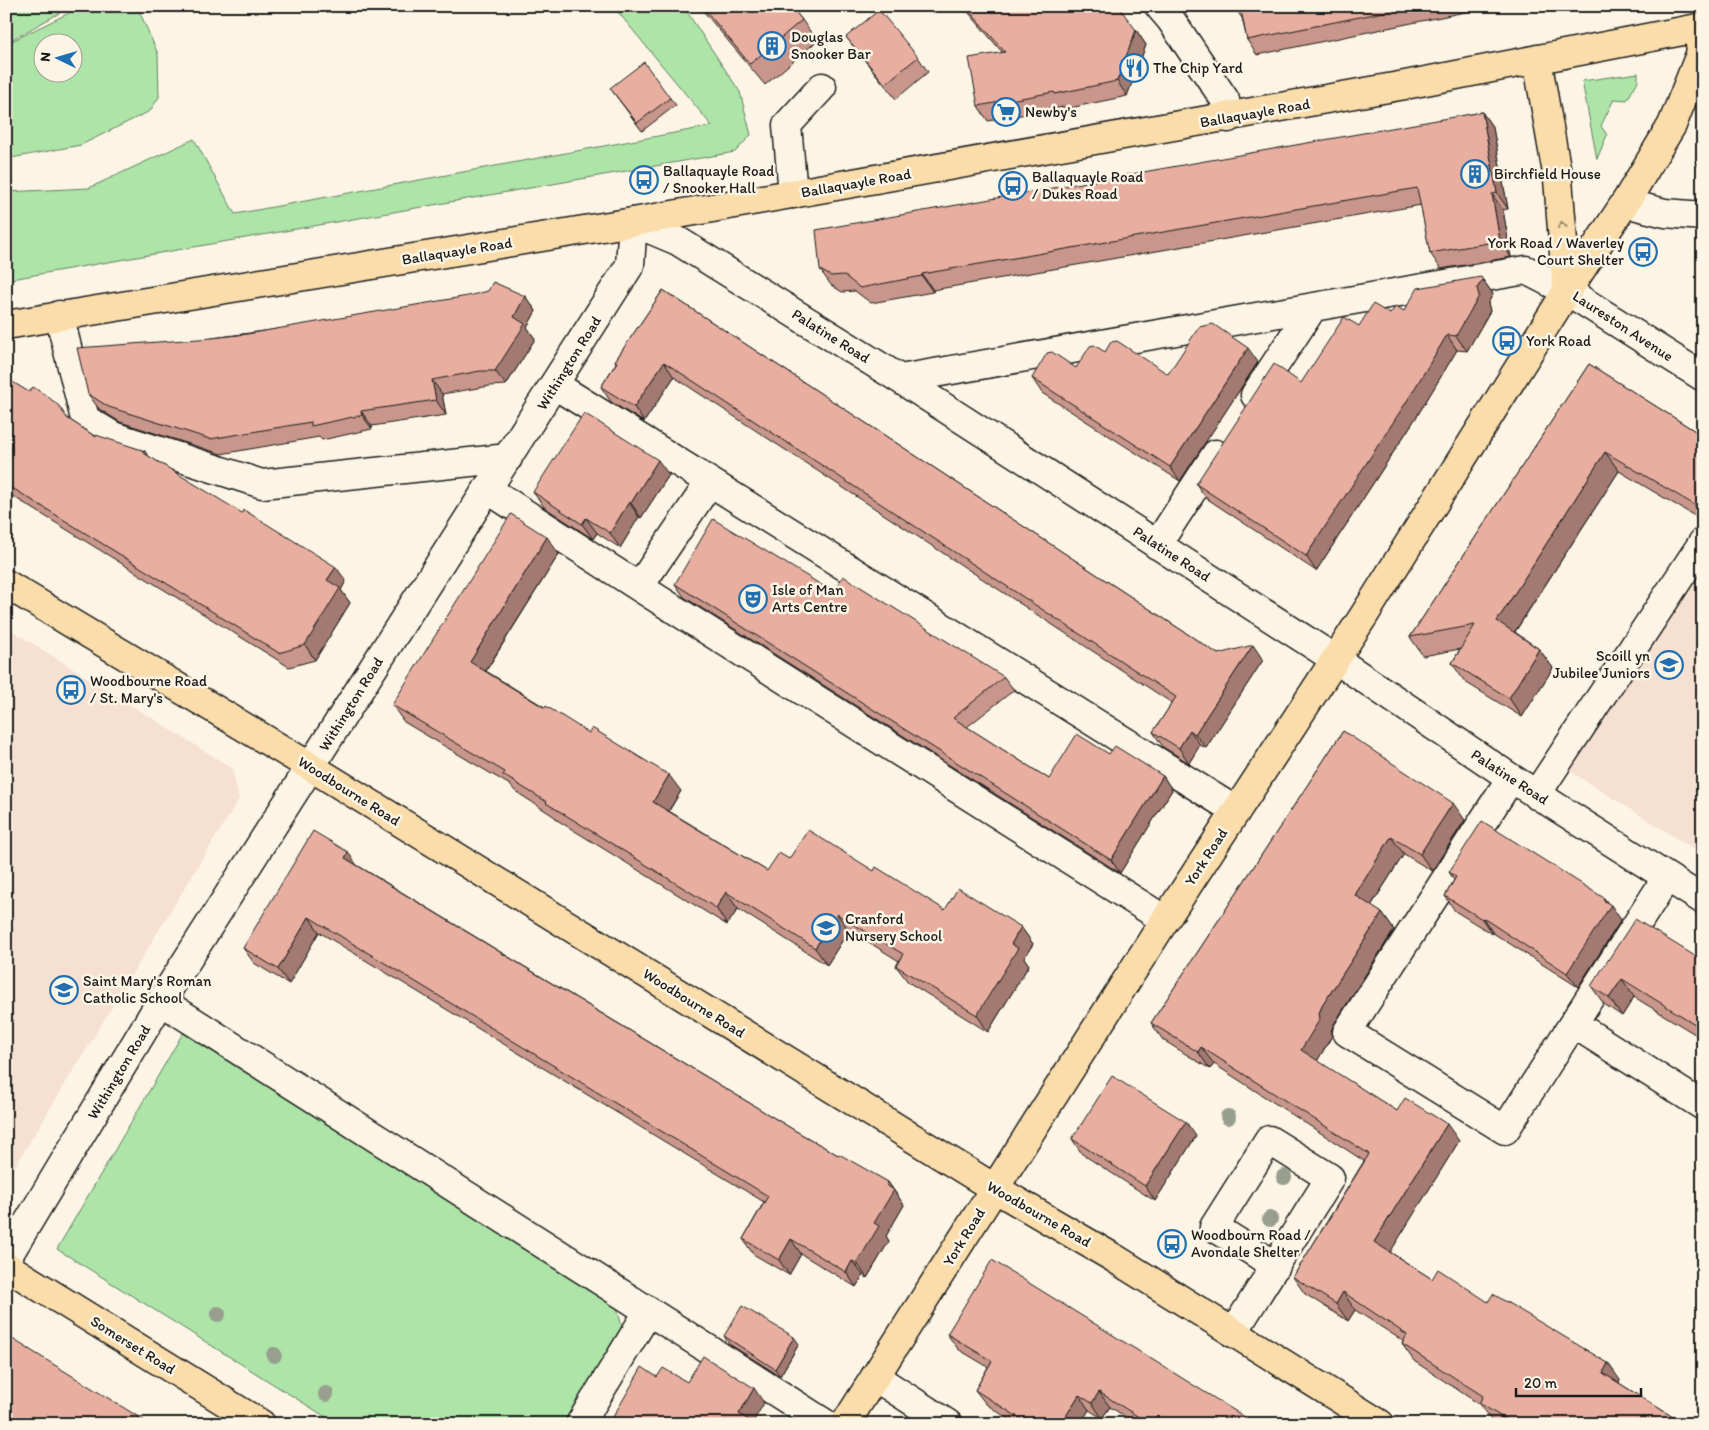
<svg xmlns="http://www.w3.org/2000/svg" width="1709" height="1430" font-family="Itim,sans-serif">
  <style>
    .built { fill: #f6e0d1 }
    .green { fill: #ade4a8; stroke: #648062; fill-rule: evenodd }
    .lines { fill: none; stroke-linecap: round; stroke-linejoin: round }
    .minor-casing { stroke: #1c1c1c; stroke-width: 31 }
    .major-casing { stroke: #1c1c1c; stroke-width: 31 }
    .minor { stroke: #fcf5e5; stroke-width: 28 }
    .major { stroke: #faddab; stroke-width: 28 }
    .tree { fill: #999f8e }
    .wall { fill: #c8968a; stroke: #1c1c1c }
    .shaded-wall { fill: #a27a71; stroke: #1c1c1c }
    .building { fill: #e8afa1; stroke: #1c1c1c }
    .oneway { stroke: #96866b }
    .labels { text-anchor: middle; stroke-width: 5; stroke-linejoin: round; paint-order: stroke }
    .poi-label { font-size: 15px; fill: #1c1c1c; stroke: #fcf5e5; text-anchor: start }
    .street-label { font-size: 15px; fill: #1c1c1c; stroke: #fcf5e5 }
  </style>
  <rect width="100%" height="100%" fill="#fcf5e5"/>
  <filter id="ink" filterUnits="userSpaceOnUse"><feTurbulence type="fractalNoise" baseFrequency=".02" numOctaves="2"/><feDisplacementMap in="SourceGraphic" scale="10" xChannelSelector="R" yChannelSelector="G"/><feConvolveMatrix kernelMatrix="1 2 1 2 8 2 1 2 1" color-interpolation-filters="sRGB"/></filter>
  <g filter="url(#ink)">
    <path class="built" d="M1703,561V855L1568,770Z
      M6,627L232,768L239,799L6,1181Z"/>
    <path class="green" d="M6,6H72L6,43Z
      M83,6H137L158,54L159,97L150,111L81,145L6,159V44ZM72,42V72H42V42Z
      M613,6H683L740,92L751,135L735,152L6,280V192L89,188L194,139L235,214L712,126Z
      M1638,73V81L1627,100L1614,99L1601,126L1607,135L1597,159L1582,81Z
      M183,1033L617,1308L623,1330L564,1424H337L57,1249Z"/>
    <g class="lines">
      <defs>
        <path id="minor" d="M1159,6L1171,20L1225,100L1228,118
          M793,194L787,125L822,87
          M1625,203L1665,213L1703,216
          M59,315L85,419L113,436L262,484L508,458
          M900,379L1526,270L1567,291L1703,377
          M555,385L1236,811
          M1255,395L1313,307
          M487,489L639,587L1165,920
          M1157,545L1216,454
          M639,587L710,482
          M1511,778L1347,1032L1505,1130L1667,877
          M1536,795L1703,542
          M161,1001L826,1424
          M1574,1024L1703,1106
          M6,1259L161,1001L630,265L633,222L678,241L900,379L1335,659L1511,778L1703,900
          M1233,1333L1330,1178L1269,1140L1214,1227L1276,1266
          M875,1377L948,1424
          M580,1424L648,1312"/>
        <path id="major" d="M1537,59L1558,179L1567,291
          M6,325L633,222L1405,85L1703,27
          M6,584L311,767L994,1188L1114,1258L1380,1424
          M6,1266L261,1424
          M845,1424L1165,920L1363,617L1567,291L1625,203L1672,125L1701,52L1698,28"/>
      </defs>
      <use href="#minor" class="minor-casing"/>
      <use href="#major" class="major-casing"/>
      <use href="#minor" class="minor"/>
      <use href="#major" class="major"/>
    </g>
    <g class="tree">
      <circle cx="1228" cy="1117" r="8"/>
      <circle cx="1284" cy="1177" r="8"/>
      <circle cx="1270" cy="1219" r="8"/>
      <circle cx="218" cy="1314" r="8"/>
      <circle cx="274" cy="1355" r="8"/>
      <circle cx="326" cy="1394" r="8"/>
    </g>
    <path class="wall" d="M699,6H791L802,20L817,41L765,85Z
      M963,6H1059L1062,9L1136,30L1146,45L1127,96L1065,109L1064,107L988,121L978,106L1002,52Z
      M1233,6H1494L1257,55L1247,40L1242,18Z
      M846,37L918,57L928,72L896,99L857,51Z
      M610,88L670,98L676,105L642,131Z
      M1482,112L1493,128L1508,209L1503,210L1511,257L1441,269L1430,253L1421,205L933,290V292L871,303L855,291L842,292L831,285L820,270Z
      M1703,150V172L1695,162Z
      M1483,280L1493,294L1488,303L1490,311L1467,351L1457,350L1417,416L1316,571L1206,498L1196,484L1301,383L1359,326L1390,314L1404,311Z
      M663,290L1218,654L1263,660L1206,748L1200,745L1189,763L1163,747L1153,732L1172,703L674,377L644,422L611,402L601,387L616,363L615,361Z
      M525,296L536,311L527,327L535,339L506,385L490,386L442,394L446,415L372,426V429L322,440L319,437L221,454L120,422L99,409L88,394L212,338Z
      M1105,352L1168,374L1258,362L1180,481L1042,393L1032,378L1076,368Z
      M1589,364L1703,436V521L1619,471L1515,632L1539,649L1553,668L1522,717L1465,682L1452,663L1460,649L1423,656L1410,637Z
      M6,378L96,437L145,451L148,456L346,581L341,590L350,603L315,660L289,667L6,492Z
      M669,475L641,518L639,517L620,548L597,533L593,539L544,507L533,492Z
      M559,554L486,671L681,791L669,811L767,871L789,859L874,871L945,910L1021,927L1033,944L1024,958L1029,965L988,1032L908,982L896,966L899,961L849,930L827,965L738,909L727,925L557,820L555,817L515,791L510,785L404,722L392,705Z
      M675,584L1004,677L1014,690L967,727L1049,779L1109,754L1163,776L1172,790L1120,873L684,597Z
      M1343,731L1465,820L1432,871L1404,854L1371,906L1382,913L1394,930L1334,1024L1331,1031L1332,1036L1317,1061L1397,1111L1459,1141L1390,1252L1432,1279L1488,1302L1620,1380L1619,1383L1684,1424H1497L1491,1420L1479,1404L1414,1361L1402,1344L1403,1341L1355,1310L1348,1321L1305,1294L1293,1277L1364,1161L1214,1064L1210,1069L1163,1040L1151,1023Z
      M357,865L794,1130L838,1155L888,1182L904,1205L886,1236L889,1241L867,1278L863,1275L856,1287L801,1254L789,1275L753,1254L743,1239L764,1202L319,932L289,984L254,963L243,948Z
      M1449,872L1604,898L1621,920L1578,987L1493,933L1492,934L1455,911L1445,896L1454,880Z
      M1703,961V1039L1634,997L1622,1016L1604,1004L1591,986Z
      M1196,1136L1155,1201L1082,1154L1072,1139Z
      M947,1334L1256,1424H1137L1110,1407L1102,1418L1089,1410L1080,1424H1016L986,1404L975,1390L988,1367L958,1349Z
      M724,1336L799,1344L780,1376L729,1344Z"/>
    <path class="shaded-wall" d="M1136,30L1146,45L1127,96L1117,81Z
      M1482,112L1493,128L1508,209L1497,193Z
      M1492,194L1503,210L1511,257L1500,241Z
      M922,274L933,290V292L922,276Z
      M1483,280L1493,294L1488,303L1490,311L1467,351L1456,336L1477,288Z
      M525,296L536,311L527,327L535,339L506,385L495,371L514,317Z
      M1447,335L1457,350L1417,416L1316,571L1306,556Z
      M1248,348L1258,362L1180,481L1170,467Z
      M664,362L674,377L644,422L634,407Z
      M432,380L442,394L446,415L436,400Z
      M361,411L372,426V429L362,415Z
      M1605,452L1619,471L1510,639L1497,621Z
      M658,460L669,475L641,518L631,503Z
      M629,502L639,517L620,548L610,533Z
      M586,518L597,533L593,539L582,524Z
      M547,537L559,554L481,678L470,662Z
      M336,567L346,581L341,590L350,603L315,660L305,645L327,580Z
      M1253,645L1263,660L1206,748L1195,734Z
      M1539,649L1553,668L1522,717L1509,698Z
      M1190,730L1200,745L1189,763L1179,748Z
      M669,775L681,791L664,818L653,802Z
      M1163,776L1172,790L1120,873L1111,860Z
      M1453,803L1465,820L1432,871L1420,854Z
      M1391,837L1404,854L1370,907L1355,895L1358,890Z
      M348,852L358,867L345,858Z
      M726,892L738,909L727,925L716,908Z
      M1604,898L1610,907L1611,905L1621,920L1578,987L1567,973Z
      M1382,913L1394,930L1334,1024L1331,1031L1332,1036L1313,1068L1301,1050L1319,1013L1322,1006Z
      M837,914L849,930L827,965L815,948Z
      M309,917L319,932L289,984L278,969Z
      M1483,918L1493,933L1492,934L1482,919Z
      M1021,927L1033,944L1024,958L1029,965L988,1032L977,1015L1011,944Z
      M1622,979L1634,997L1622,1016L1609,998Z
      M1201,1047L1214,1064L1210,1069L1198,1052Z
      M1186,1122L1196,1136L1155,1201L1145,1186Z
      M1447,1124L1459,1141L1386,1259L1374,1242Z
      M888,1182L904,1205L886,1236L889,1241L867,1278L857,1263L874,1223L886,1185Z
      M791,1239L801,1254L789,1275L779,1260Z
      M852,1261L863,1275L856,1287L846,1272Z
      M1343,1292L1355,1310L1348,1321L1336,1304Z
      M794,1337L799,1344L780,1376L775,1369Z
      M1608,1363L1620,1380L1615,1390L1603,1373Z
      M754,1388L764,1403L752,1424L739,1414Z
      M1099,1392L1110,1407L1102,1418L1092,1403Z
      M1079,1395L1089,1410L1080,1424H1061Z"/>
    <path class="building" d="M702,6H791L802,20L750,64Z
      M965,6H1059L1062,9L1066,6H1118L1136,30L1117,81L1055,94L1054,92L978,106L969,58L1005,52Z
      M1235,6H1413L1247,40L1242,15Z
      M879,10L918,57L885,84L846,37Z
      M644,62L670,98L637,123L610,88Z
      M1482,112L1497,193L1492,194L1500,241L1430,253L1417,188L922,274V276L860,288L844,275L831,276L820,270L816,230Z
      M1703,150V166L1695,162Z
      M1481,277L1483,280L1477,288L1479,296L1456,336L1447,335L1407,401L1306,556L1196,484L1274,364L1301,383L1344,317L1359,326L1373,304L1390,314L1396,306L1404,311L1418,288Z
      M493,282L525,296L514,317L525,324L495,371H480L432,380L436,400L361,411L362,415L311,426V422L210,439L109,407L88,394L77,348L212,338L247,334L468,296L488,291Z
      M663,290L1218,654L1253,645L1195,734L1190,730L1179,748L1153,732L1176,697L664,362L634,407L601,387L617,362L615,361Z
      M1213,324L1248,348L1170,467L1032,378L1047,353L1052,352L1076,368L1090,346L1094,345L1105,352L1111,342L1117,341L1168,374L1199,327Z
      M1589,364L1703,436V510L1605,452L1497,621L1539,649L1509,698L1452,663L1475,625L1410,637Z
      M6,378L29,392L33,387L47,396L59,406L67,418L96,437V435L145,451L142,452L242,513L244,510L336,567L327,580L340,588L305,645L279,653L6,484Z
      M584,413L658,460L631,503L629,502L610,533L586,518L582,524L533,492Z
      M511,514L547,537L470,662L545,708L546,706L589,733L592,728L669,775L653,802L767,871L779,853L789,859L808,830L874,871L876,867L945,910L958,888L1021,927L1011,944L1018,948L977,1015L896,966L903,954L837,914L815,948L726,892L716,908L546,803L547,802L503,775L505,772L392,705Z
      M713,519L833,592L843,576L1004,677L953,718L1049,779L1077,734L1109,754L1115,746L1163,776L1111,860L675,584Z
      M1343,731L1453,803L1420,854L1391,837L1358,890L1355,895L1382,913L1322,1006L1319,1013L1320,1019L1301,1050L1397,1111L1405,1098L1447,1124L1374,1242L1432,1279L1438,1269L1488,1302L1493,1294L1608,1363L1603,1373L1684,1424H1513L1479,1403L1483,1396L1402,1344L1407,1335L1343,1292L1336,1304L1293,1277L1369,1154L1201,1047L1198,1052L1151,1023Z
      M1482,821L1604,898L1603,900L1611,905L1567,973L1483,918L1482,919L1445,896L1456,877L1449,872Z
      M313,831L348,852L345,858L376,877L794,1130L838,1155L839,1154L888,1182L886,1185L894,1190L874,1223L879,1226L857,1263L852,1261L846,1272L791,1239L779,1260L743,1239L768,1196L309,917L278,969L243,948Z
      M1635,919L1703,961V1029L1622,979L1609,998L1591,986Z
      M1112,1076L1186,1122L1145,1186L1072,1139Z
      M992,1260L1256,1424H1150L1099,1392L1092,1403L1079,1395L1061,1424H1029L975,1390L992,1361L947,1334Z
      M742,1306L794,1337L775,1369L724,1336Z
      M6,1335L150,1424H6Z
      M703,1356L754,1388L739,1414L755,1424H609L642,1367L657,1377L663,1368L687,1382Z"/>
    <defs><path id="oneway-chevron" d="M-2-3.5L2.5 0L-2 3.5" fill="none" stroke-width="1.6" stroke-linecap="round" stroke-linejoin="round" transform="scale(1.25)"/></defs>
    <use class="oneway" href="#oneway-chevron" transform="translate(1562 225) rotate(-96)"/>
  </g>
  <defs>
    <symbol id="building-ring" viewBox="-11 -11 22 22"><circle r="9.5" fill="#fcf5e5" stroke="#1f6fb2" stroke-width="1.5"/><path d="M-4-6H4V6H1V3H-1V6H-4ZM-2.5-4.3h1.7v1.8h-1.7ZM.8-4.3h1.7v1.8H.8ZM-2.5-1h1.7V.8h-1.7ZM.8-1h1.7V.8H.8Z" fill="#1f6fb2"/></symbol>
    <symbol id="restaurant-ring" viewBox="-11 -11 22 22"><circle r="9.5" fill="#fcf5e5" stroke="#1f6fb2" stroke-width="1.5"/><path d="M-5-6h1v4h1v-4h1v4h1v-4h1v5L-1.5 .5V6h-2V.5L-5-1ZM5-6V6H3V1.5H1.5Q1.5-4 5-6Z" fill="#1f6fb2"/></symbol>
    <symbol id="supermarket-ring" viewBox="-11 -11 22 22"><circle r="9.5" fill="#fcf5e5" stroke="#1f6fb2" stroke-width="1.5"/><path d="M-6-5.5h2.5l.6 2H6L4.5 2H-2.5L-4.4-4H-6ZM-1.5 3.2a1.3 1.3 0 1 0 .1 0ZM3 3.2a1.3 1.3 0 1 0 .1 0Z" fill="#1f6fb2"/></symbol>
    <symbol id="bus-ring" viewBox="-11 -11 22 22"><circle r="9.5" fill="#fcf5e5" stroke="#1f6fb2" stroke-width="1.5"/><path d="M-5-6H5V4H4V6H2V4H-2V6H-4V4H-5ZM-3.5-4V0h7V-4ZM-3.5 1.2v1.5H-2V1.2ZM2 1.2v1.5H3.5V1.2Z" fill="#1f6fb2"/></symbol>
    <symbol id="theatre-ring" viewBox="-11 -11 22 22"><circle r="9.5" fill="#fcf5e5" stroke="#1f6fb2" stroke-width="1.5"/><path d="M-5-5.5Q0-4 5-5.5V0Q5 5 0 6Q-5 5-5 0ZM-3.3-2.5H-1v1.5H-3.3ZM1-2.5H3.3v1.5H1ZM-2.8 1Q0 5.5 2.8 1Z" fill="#1f6fb2"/></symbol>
    <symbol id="school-ring" viewBox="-11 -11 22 22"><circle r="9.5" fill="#fcf5e5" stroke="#1f6fb2" stroke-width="1.5"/><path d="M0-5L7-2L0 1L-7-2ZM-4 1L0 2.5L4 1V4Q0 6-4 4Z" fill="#1f6fb2"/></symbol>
  </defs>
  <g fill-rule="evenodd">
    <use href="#building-ring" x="756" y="30" width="32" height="32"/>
    <use href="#restaurant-ring" x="1118" y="52" width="32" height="32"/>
    <use href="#supermarket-ring" x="990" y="96" width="32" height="32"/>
    <use href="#building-ring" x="1459" y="158" width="32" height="32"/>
    <use href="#bus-ring" x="628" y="164" width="32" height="32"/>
    <use href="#bus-ring" x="997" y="170" width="32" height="32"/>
    <use href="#bus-ring" x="1627" y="236" width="32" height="32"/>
    <use href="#bus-ring" x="1491" y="325" width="32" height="32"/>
    <use href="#theatre-ring" x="737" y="583" width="32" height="32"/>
    <use href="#school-ring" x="1653" y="649" width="32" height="32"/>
    <use href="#bus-ring" x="55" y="674" width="32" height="32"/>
    <use href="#school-ring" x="810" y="912" width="32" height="32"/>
    <use href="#school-ring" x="48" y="974" width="32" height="32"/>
    <use href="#bus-ring" x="1156" y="1228" width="32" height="32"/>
  </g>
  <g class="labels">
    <g class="poi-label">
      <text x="791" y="42">Douglas<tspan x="791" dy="17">Snooker Bar</tspan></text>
      <text x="1153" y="73">The Chip Yard</text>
      <text x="1025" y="117">Newby's</text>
      <text x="663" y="176">Ballaquayle Road<tspan x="663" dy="17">/ Snooker Hall</tspan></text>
      <text x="1494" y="179">Birchfield House</text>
      <text x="1032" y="182">Ballaquayle Road<tspan x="1032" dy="17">/ Dukes Road</tspan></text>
      <text x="1624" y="248" text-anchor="end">York Road / Waverley<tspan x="1624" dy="17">Court Shelter</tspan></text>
      <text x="1526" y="346">York Road</text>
      <text x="772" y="595">Isle of Man<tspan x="772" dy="17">Arts Centre</tspan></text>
      <text x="1650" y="661" text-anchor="end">Scoill yn<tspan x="1650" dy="17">Jubilee Juniors</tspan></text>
      <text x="90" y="686">Woodbourne Road<tspan x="90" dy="17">/ St. Mary's</tspan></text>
      <text x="845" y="924">Cranford<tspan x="845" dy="17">Nursery School</tspan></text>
      <text x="83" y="986">Saint Mary's Roman<tspan x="83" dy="17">Catholic School</tspan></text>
      <text x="1191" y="1240">Woodbourn Road /<tspan x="1191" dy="17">Avondale Shelter</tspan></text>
    </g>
    <g class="street-label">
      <text transform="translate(1255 113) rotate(-10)" y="5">Ballaquayle Road</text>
      <text transform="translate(856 183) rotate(-10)" y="5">Ballaquayle Road</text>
      <text transform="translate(457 251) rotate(-9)" y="5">Ballaquayle Road</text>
      <text transform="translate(1623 326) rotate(33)" y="5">Laureston Avenue</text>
      <text transform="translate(831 336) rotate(32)" y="5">Palatine Road</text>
      <text transform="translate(569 363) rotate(-58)" y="5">Withington Road</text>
      <text transform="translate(1172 554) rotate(33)" y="5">Palatine Road</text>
      <text transform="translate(351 704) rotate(-58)" y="5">Withington Road</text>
      <text transform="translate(1510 777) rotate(33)" y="5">Palatine Road</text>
      <text transform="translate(349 791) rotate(32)" y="5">Woodbourne Road</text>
      <text transform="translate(1206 857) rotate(-57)" y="5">York Road</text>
      <text transform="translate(694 1003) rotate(32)" y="5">Woodbourne Road</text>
      <text transform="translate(119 1072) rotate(-59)" y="5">Withington Road</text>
      <text transform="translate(1039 1214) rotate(30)" y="5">Woodbourne Road</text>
      <text transform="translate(964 1237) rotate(-58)" y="5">York Road</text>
      <text transform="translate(133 1345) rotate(32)" y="5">Somerset Road</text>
    </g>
  </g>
  <rect width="1709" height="1430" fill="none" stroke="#fcf5e5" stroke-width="25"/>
  <rect x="12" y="12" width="1684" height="1405" fill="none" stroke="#1c1c1c" stroke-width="2" filter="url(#ink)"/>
  <g transform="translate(58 58) rotate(275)"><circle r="24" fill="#fcf5e5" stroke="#a29e95"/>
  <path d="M0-4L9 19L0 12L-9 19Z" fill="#1f6fb2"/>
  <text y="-8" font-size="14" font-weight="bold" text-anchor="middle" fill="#1c1c1c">N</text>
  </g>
  <path d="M1516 1388v8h125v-8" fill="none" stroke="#1c1c1c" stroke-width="2.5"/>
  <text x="1524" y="1388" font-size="15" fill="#1c1c1c" stroke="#fcf5e5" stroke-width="4" paint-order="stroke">20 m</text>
</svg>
